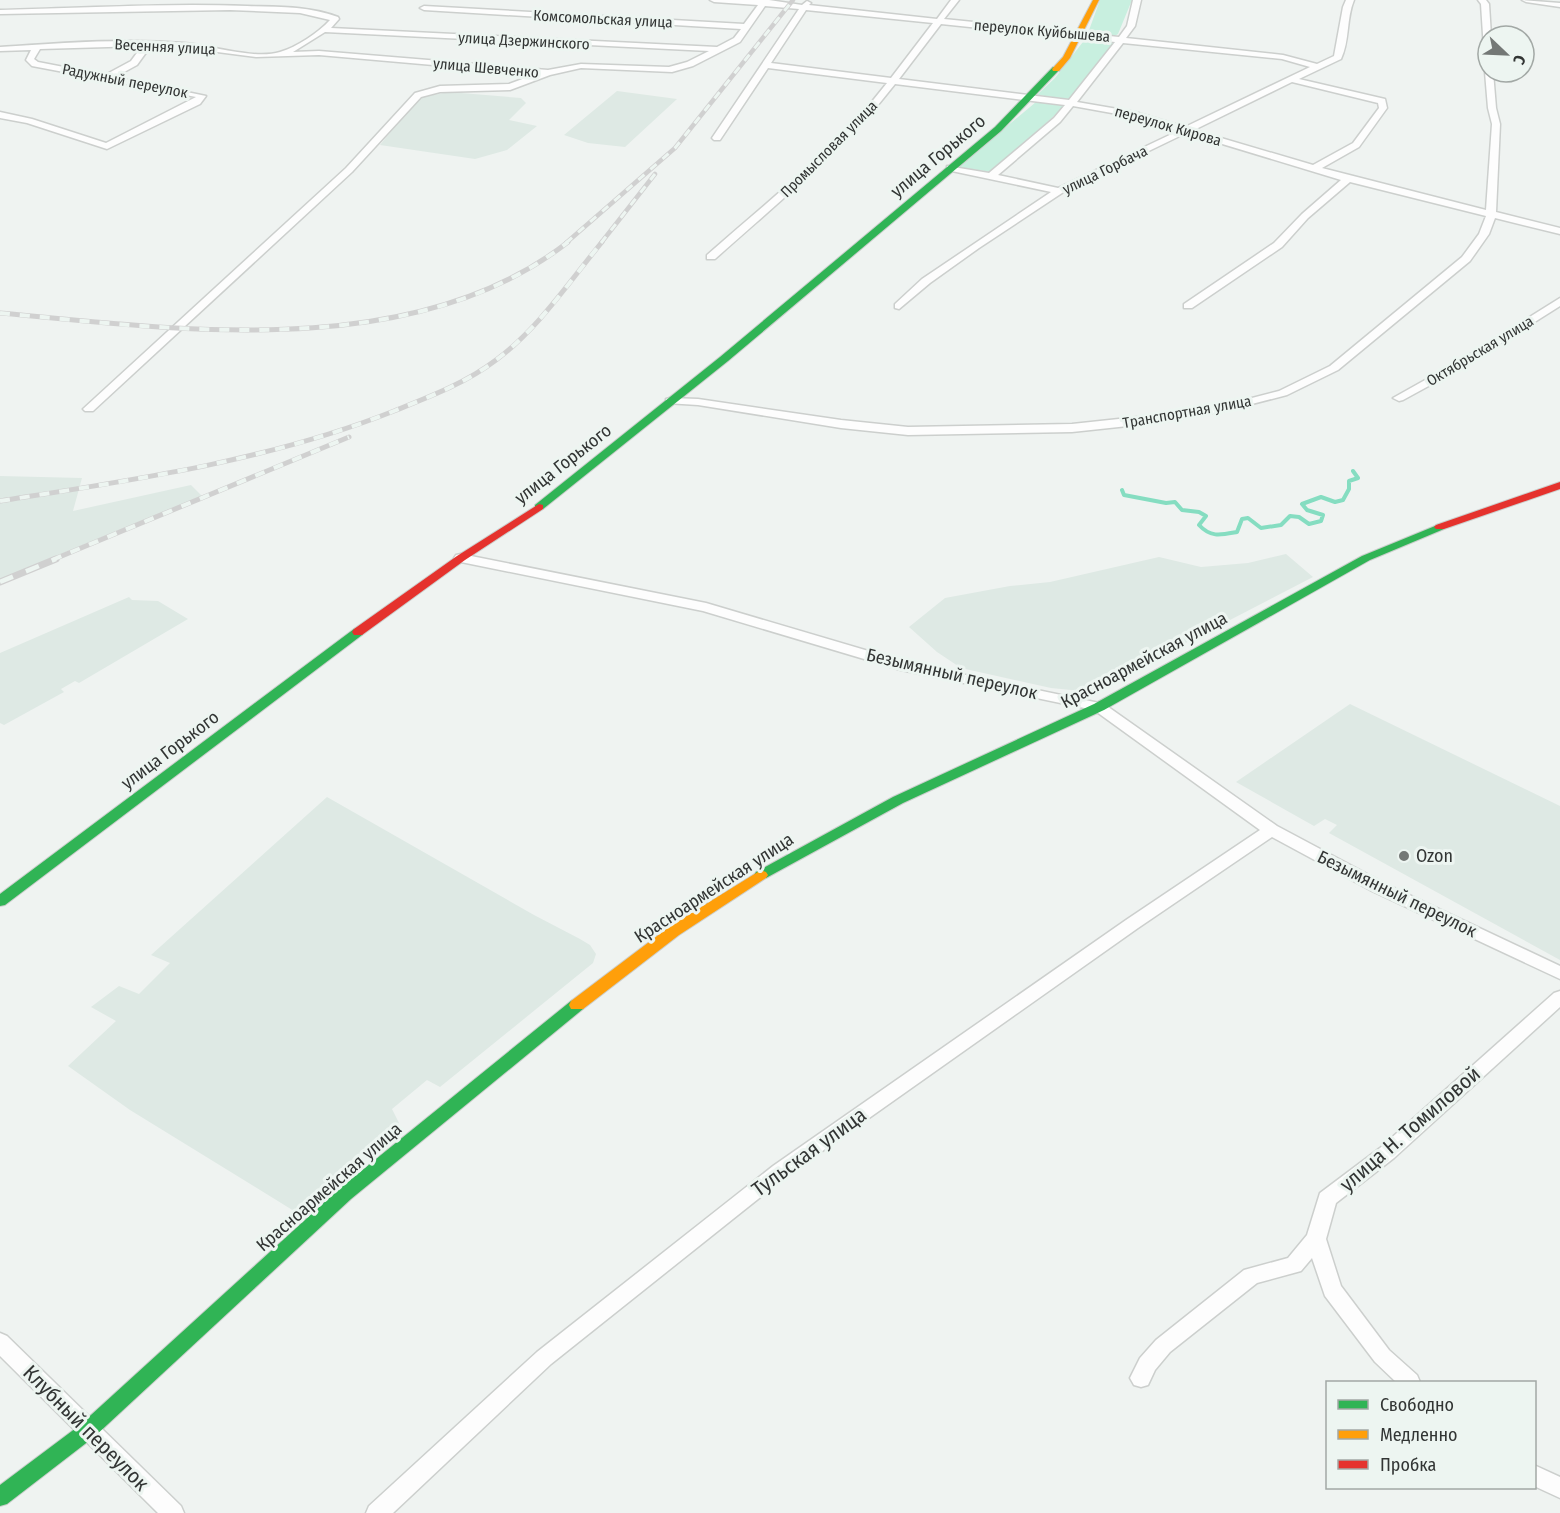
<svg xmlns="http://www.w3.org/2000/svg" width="1560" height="1513" font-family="'Fira Sans Condensed',sans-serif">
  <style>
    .built { fill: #dee9e4 }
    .green { fill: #c8efdf }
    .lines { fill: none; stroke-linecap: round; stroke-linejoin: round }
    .stream { stroke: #85ddc1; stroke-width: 4 }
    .street-casing { stroke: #cccfcd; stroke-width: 3 }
    .fast-casing { stroke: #cccfcd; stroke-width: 2 }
    .slow-casing { stroke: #cccfcd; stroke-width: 2 }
    .jam-casing { stroke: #cccfcd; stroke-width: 2 }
    .street { fill: #fdfdfd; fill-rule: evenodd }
    .fast { fill: #30b455; fill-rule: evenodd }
    .slow { fill: #ff9f0a; fill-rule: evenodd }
    .jam { fill: #e5322d; fill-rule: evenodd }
    .rail-far2-casing { stroke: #d0d0d0; stroke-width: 4.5 }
    .rail-far1-casing { stroke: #d0d0d0; stroke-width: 5 }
    .rail-casing { stroke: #d0d0d0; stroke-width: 7 }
    .rail-far2 { stroke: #edf5f1; stroke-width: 3; stroke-dasharray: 8; stroke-linecap: butt }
    .rail-far1 { stroke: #edf5f1; stroke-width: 4; stroke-dasharray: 10; stroke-linecap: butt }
    .rail { stroke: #edf5f1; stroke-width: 4.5; stroke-dasharray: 14; stroke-linecap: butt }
    .poi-dot { fill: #747876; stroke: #edf5f1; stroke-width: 2 }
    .labels { text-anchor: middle; stroke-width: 6; stroke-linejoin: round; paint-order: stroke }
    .far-street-label { font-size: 15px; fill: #323534; stroke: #edf5f1 }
    .street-label { font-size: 18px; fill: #323534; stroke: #edf5f1 }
    .poi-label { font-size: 18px; fill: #323534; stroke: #edf5f1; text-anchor: start }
    .near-street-label { font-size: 21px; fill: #323534; stroke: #edf5f1 }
  </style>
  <rect width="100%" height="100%" fill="#eff3f1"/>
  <path class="built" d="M617,91L677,99L625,147L588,143L564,135Z
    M449,92L521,98L526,103L509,120L537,126L507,150L475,159L380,145L418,98Z
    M0,476L82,478L73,511L191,485L202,496L0,579Z
    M1286,554L1313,577L1091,692L1051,688L961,668L937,652L909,627L945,598L1010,586L1050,582L1159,557L1201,567L1248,563Z
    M129,597L132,600L158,601L188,619L79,683L75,681L61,689L64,692L4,725L0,723V653Z
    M1350,704L1560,806V960L1329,833L1337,825L1325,819L1314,826L1236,782Z
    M327,797L534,915L580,939L590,945L596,954L593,963L440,1087L427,1080L392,1109L399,1123L294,1211L130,1110L68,1066L116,1021L91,1007L119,986L139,994L170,963L151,955Z"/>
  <path class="green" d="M1100,0H1132L1118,34L1113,37L1088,33Z
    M1086,38L1115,41L1070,99L1037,95L1055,78Z
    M1043,101L1061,104L1064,107L991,172L958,167L1036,102Z"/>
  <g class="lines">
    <path class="stream" d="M1122,490L1124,495L1166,503L1175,502L1182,510L1199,512L1206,516L1199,525C1211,538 1221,535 1237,532L1242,519L1248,518L1261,528L1281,525L1290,516L1299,517L1309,524L1321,521L1323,515L1307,510L1302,504L1321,497L1335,502L1343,500L1349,489V481L1358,478L1353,471"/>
    <defs>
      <path id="street" d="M710,0H769L802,5L807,1L811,3L809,5L937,19L951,0H959L944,19L1119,37L1127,26L1133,0H1141L1135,26L1126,38L1283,55L1317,64L1334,56L1343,7L1346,0H1354C1346,19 1350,40 1341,59L1299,79L1385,99L1387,108L1359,147L1322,168L1486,210L1492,124L1488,108L1485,72L1488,70V72H1493L1496,108L1500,124L1496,212L1560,228V234L1495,218L1489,234L1470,261L1338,370L1287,395L1225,411L1156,423L1072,432L908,435L841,428L698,405L666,403V399L670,398L698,399L841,420L908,427L1072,424L1156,415L1225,405L1279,391L1330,366L1462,257L1479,234L1486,216L1350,182L1308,218L1282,247L1192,308H1184V304L1274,243L1302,214L1341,180L1186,133L1062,193L979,248L930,283L899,309L895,308V304L922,279L1051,192L947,170V166L989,173L1054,118L1065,105L895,84C844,150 777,203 715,259H707V255C769,200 837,148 887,83L768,68L720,140H714L712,138L799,9L765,6L740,42L693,66L672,72L581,68L550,75L510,90L440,92L421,97L352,172L93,411H85L83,409L346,168L415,93L440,86L509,84L536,74L319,55L256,57L194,49L150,47L137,65L115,77L206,96L200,104L107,149L27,123L0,118V112L32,119L106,143L196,97L32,66L26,60L31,50L0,51V47C61,43 123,38 184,43C211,45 254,60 280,52C297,47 318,33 330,20L300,13L230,10L0,14V10C82,8 165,3 247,6C278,7 309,6 338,17L339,19L331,28L717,47L734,38L741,29L424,10L420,8L424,6L744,24L758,5L714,2ZM806,10L933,23L891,78L771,63ZM941,24L1115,42L1069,100L899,79ZM325,32L709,51L687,62L669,67L581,64L548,70L319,51L293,52ZM1123,43L1282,59L1310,67L1185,127L1135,112L1077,102ZM142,46L131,61L105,75L38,62L34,59L40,49ZM1292,82L1378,103L1379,108L1353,143L1313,165L1194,130ZM1073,106L1134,117L1178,131L1058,188L998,175L1060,122Z
        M1478,0H1486L1489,4L1491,36H1488V52L1484,50L1481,4Z
        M1522,0L1560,3V7L1526,2Z
        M1560,298V306L1467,365L1403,400L1399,401L1393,398L1459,361Z
        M461,554L706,603L909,663L1104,704L1277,826L1384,883L1560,966V979L1372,891L1272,837L1138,928L787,1176L551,1364L393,1513H366L369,1506L537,1352L773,1166L1126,920L1260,830L1094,710L901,670L703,611L456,561L454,558L456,555Z
        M1560,991V1007L1394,1158L1336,1203L1326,1239L1341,1286L1389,1350L1417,1375L1420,1382H1396L1375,1362L1325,1296L1312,1258L1301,1271L1257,1283L1170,1352L1155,1370L1148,1385L1141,1387L1134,1385L1130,1378L1140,1358L1156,1340L1244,1270L1288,1258L1307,1235L1320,1193L1380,1148L1554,993Z
        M0,1333L7,1336L181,1506L184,1513H158L0,1356Z
        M1534,1465L1560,1477V1498L1534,1486Z"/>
      <path id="fast" d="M1053,67L1060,69L1001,131L728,361L543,509H535V505L720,357L995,127Z
        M1440,524L1444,525V529L1370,560L1104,710L903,803L766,878H756L754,875L756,872L893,797L1094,704L1362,556Z
        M358,628L364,632L362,635L5,905L0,906V894L354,629Z
        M577,999L583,1001L585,1005L583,1009L351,1199L94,1437L7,1504L0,1506V1485L80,1425L339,1189L571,1001Z"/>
      <path id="slow" d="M1093,0H1099L1070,58L1059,71H1053L1052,69L1063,57Z
        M761,870L766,872L768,875L766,878L679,935L583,1009H571L569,1005L571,1001L669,927Z"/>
      <path id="jam" d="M1560,482V489L1444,529H1436L1434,527L1436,525Z
        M539,504L543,505V509L465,560L362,635H354L352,632L354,629L457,556Z"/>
    </defs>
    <use href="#street" class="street-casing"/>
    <use href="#fast" class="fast-casing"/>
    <use href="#slow" class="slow-casing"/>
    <use href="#jam" class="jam-casing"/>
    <use href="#street" class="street"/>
    <use href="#fast" class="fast"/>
    <use href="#slow" class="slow"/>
    <use href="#jam" class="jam"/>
    <defs>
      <path id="rail-far2" d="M566,243L675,148L793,0
        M601,243L655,174"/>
      <path id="rail-far1" d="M0,313C180,330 415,362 568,242
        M0,501C133,480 268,461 394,411C429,397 466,383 496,360C538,329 569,282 602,242
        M52,560L349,437"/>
      <path id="rail" d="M0,582L56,559"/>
    </defs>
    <use href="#rail-far2" class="rail-far2-casing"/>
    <use href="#rail-far1" class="rail-far1-casing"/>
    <use href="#rail" class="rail-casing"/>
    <use href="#rail-far2" class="rail-far2"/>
    <use href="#rail-far1" class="rail-far1"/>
    <use href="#rail" class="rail"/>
  </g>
  <circle class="poi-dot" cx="1404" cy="856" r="6"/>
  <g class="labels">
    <g class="far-street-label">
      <text transform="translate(603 19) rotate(3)" y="5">Комсомольская улица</text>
      <text transform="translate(1042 31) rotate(5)" y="5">переулок Куйбышева</text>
      <text transform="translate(524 41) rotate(3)" y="5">улица Дзержинского</text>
      <text transform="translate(165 47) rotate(3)" y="5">Весенняя улица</text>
      <text transform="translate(486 68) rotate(5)" y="5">улица Шевченко</text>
      <text transform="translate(125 81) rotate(11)" y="5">Радужный переулок</text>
      <text transform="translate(1168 126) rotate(16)" y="5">переулок Кирова</text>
      <text transform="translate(829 149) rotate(-45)" y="5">Промысловая улица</text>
      <text transform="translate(1105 170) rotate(-26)" y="5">улица Горбача</text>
      <text transform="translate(1480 351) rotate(-31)" y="5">Октябрьская улица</text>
      <text transform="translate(1187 412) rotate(-10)" y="5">Транспортная улица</text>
    </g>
    <g class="street-label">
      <text transform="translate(938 156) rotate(-40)" y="6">улица Горького</text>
      <text transform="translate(563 464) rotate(-38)" y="6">улица Горького</text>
      <text transform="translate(1144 660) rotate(-28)" y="6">Красноармейская улица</text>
      <text transform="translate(952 674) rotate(13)" y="6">Безымянный переулок</text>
      <text transform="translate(170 750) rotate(-37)" y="6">улица Горького</text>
      <text transform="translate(714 888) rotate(-33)" y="6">Красноармейская улица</text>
      <text transform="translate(1397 894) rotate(26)" y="6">Безымянный переулок</text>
      <text transform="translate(329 1187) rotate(-41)" y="6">Красноармейская улица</text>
    </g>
    <g class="poi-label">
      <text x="1416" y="862">Ozon</text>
    </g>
    <g class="near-street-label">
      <text transform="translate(1410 1129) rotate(-41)" y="7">улица Н. Томиловой</text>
      <text transform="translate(809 1152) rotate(-36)" y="7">Тульская улица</text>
      <text transform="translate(86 1428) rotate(45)" y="7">Клубный переулок</text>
    </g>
  </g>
  <rect x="1326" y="1381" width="210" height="108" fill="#edf5f1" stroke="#a2a8a5" stroke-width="1.5"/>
  <rect x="1338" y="1400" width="30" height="9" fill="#30b455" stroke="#a2a8a5" stroke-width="1.5"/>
  <text x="1380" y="1411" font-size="18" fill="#323534">Свободно</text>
  <rect x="1338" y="1430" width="30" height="9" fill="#ff9f0a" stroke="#a2a8a5" stroke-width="1.5"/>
  <text x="1380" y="1441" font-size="18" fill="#323534">Медленно</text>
  <rect x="1338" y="1460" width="30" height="9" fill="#e5322d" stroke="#a2a8a5" stroke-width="1.5"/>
  <text x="1380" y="1471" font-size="18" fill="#323534">Пробка</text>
  <g transform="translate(1506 54) rotate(113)"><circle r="28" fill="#edf5f1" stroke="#a2a8a5" stroke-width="1.5"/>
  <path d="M0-4.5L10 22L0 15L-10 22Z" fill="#747876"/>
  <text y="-9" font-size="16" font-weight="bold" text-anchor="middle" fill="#323534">С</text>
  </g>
</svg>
